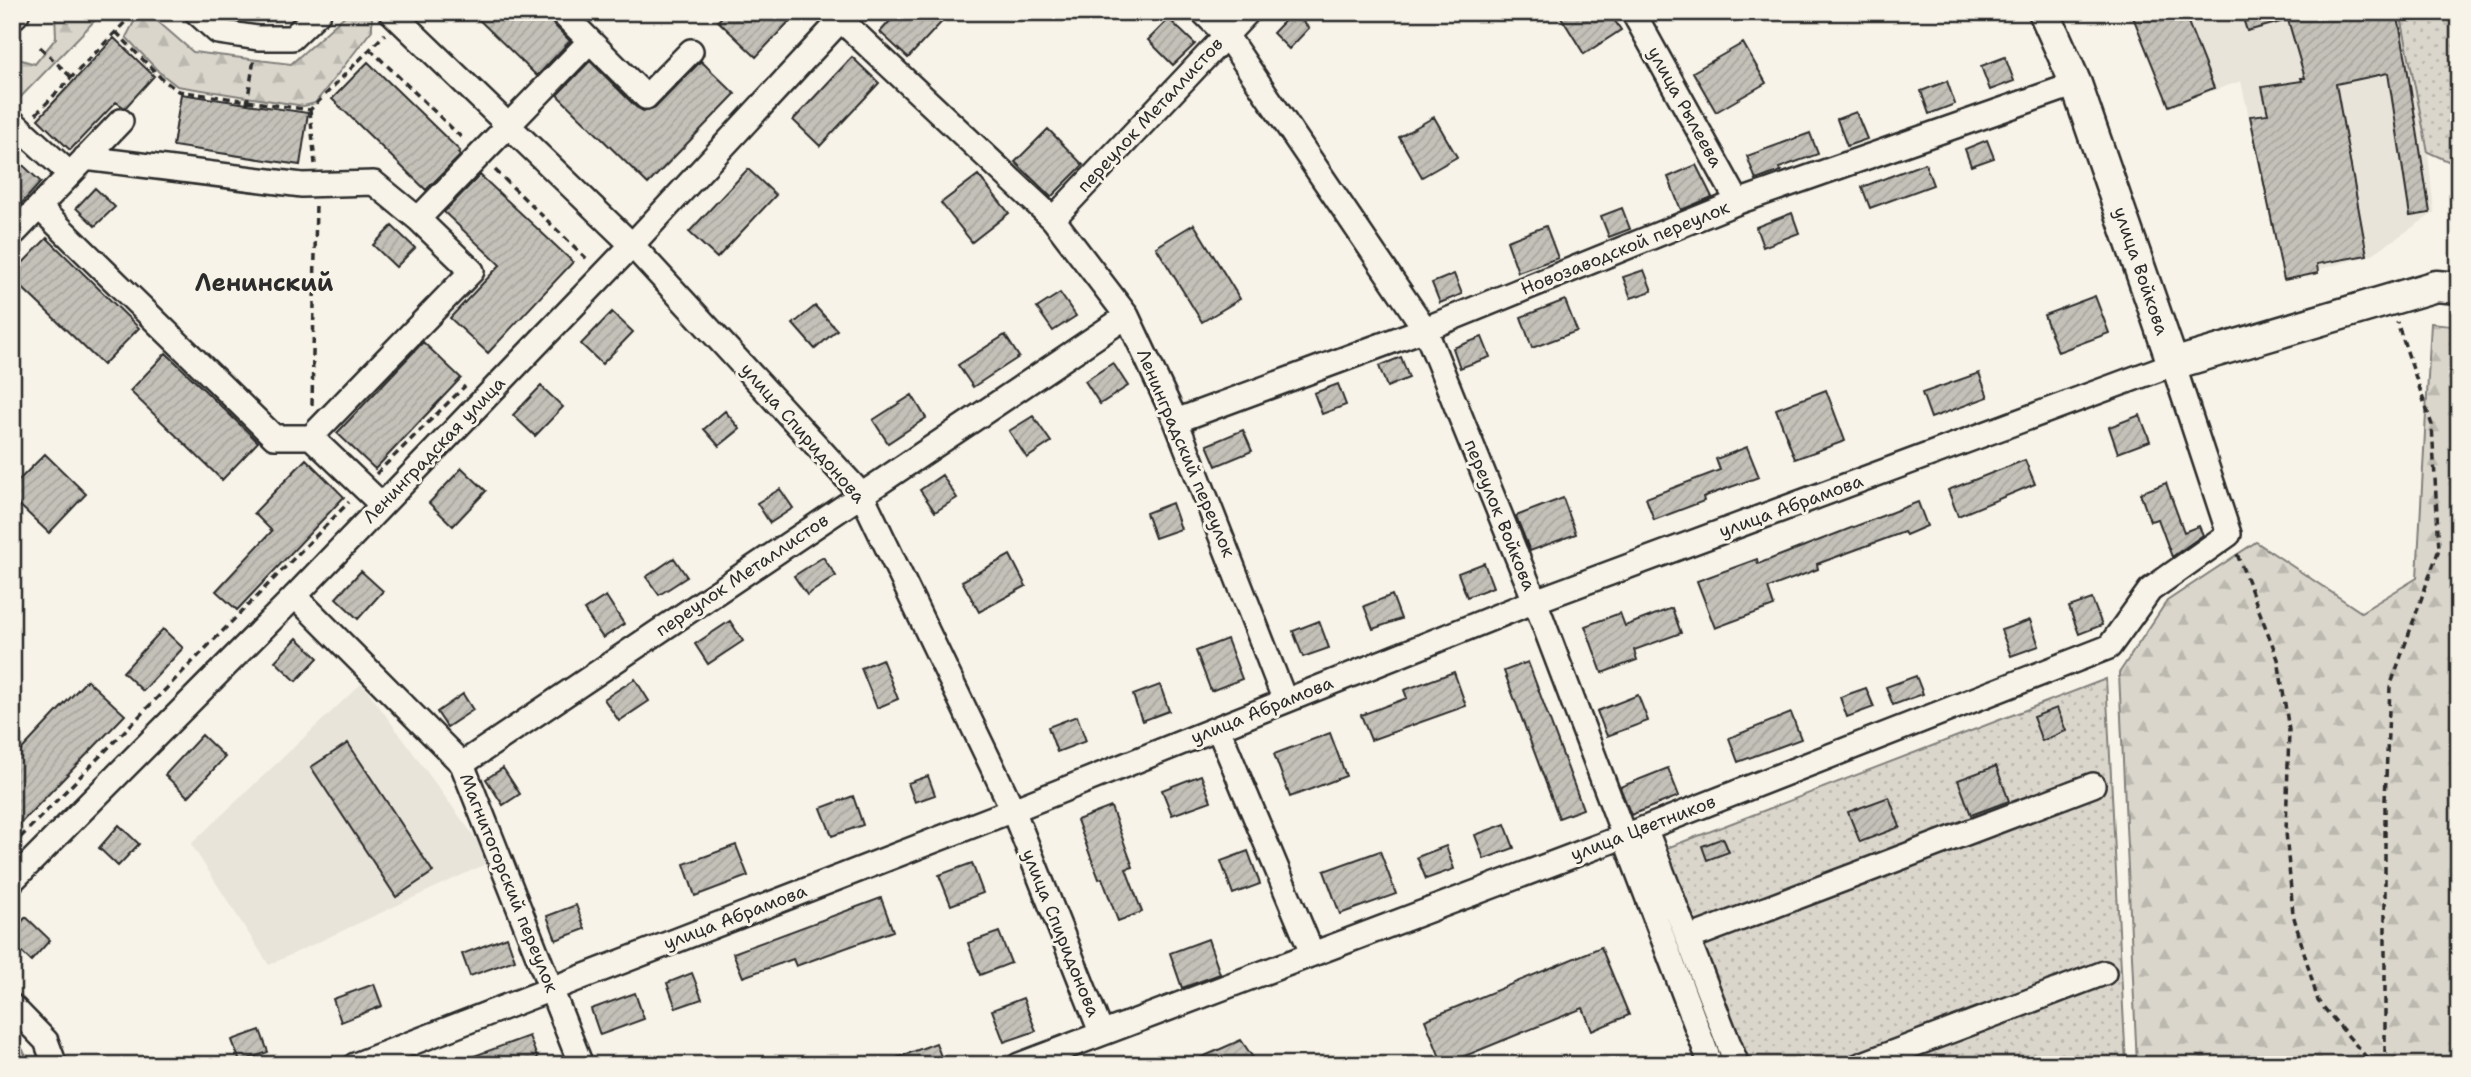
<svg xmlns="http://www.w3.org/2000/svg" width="2471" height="1077" font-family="'Shantell Sans',sans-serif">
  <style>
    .built { fill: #e8e4da }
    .forest { fill: url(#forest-firs); stroke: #82807c; stroke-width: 2 }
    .park { fill: url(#park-dots); stroke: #82807c; stroke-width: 2 }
    .building { fill: url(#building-hatch); stroke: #2b2b2b; stroke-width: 2 }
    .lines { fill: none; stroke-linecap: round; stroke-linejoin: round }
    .minor-casing { stroke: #2b2b2b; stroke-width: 28 }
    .major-casing { stroke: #2b2b2b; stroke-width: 35 }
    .path { stroke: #2b2b2b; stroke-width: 3.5; stroke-dasharray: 7 5; stroke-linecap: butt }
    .minor { stroke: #f7f3e8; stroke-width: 23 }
    .major { stroke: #f7f3e8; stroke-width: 30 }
    .labels { text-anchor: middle; stroke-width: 6; stroke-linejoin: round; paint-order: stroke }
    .street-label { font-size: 18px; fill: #2b2b2b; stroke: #f7f3e8 }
    .district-label { font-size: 24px; font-weight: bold; fill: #2b2b2b; stroke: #f7f3e8 }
  </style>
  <defs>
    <pattern id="forest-firs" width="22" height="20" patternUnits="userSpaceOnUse" patternTransform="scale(1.75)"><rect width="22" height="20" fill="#dad6cc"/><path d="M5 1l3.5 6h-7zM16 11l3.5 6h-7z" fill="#bbb8af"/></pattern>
    <pattern id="park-dots" width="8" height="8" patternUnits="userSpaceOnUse" patternTransform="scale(1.75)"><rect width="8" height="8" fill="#dad6cc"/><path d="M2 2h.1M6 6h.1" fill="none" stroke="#bbb8af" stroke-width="1.8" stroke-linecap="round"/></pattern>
    <pattern id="building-hatch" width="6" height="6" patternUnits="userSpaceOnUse" patternTransform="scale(1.75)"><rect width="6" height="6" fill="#c4c1b9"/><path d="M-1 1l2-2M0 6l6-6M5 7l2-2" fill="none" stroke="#a9a69f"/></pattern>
  </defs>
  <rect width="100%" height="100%" fill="#f7f3e8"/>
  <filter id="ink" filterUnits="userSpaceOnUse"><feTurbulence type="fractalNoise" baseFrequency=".0143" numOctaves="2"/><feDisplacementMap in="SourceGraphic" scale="14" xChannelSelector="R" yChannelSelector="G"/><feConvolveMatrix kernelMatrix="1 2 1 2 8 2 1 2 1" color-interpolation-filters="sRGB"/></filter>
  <g filter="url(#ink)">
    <path class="built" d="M2131,12H2400L2428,152L2434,213L2371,255L2284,279L2241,81L2169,106Z
      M362,683L492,861L269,965L191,844Z"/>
    <path class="forest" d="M55,12H103L12,106V57L35,64L56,38Z
      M147,12L193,52L291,64L349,12L372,17V30L315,103L304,106L177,86L159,72L126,37L134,22Z
      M2431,323L2459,326V1065H2137L2119,673L2167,601L2256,542L2361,612L2417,578Z
      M12,1038L23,1050L30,1065H12Z"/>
    <path class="park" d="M2400,12H2459V166L2428,152Z
      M2106,679L2126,1065H1725L1646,856Z"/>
    <path class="building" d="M471,12H546L551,22L570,41L537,76Z
      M726,12H798L756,57L718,21Z
      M898,12H951L908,58L880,32Z
      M1293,12L1309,28L1289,49L1273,33Z
      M1558,12H1609L1621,30L1584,54Z
      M2131,12H2184L2214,88L2169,106Z
      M2241,12H2397L2406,60L2430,213L2410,216L2388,73L2336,84L2367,255L2317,264L2318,273L2284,280L2250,116L2268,114L2262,87L2302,81L2301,78H2305L2288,20L2247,31Z
      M1169,19L1195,44L1173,65L1148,40Z
      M114,38L154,76L125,108L116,102L70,150L38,119Z
      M1743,43L1766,83L1716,112L1693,72Z
      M852,57L879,83L820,146L793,120Z
      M2005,57L2014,81L1990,90L1981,66Z
      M590,61L636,107L643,111L656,107L701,61L735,94L648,184L557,95Z
      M368,62L460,151L458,153L460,156L426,190L332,99Z
      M1947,81L1955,104L1929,114L1921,91Z
      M181,94L308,113L300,165L173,146Z
      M1856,112L1867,139L1847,146L1837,119Z
      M1434,117L1457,157L1422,177L1399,137Z
      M1048,129L1083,165L1051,197L1015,162Z
      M1810,133L1818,154L1779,168L1781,171L1756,180L1747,156Z
      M1987,140L1994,158L1971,166L1965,149Z
      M12,155L41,182L12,214Z
      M1925,163L1933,185L1870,208L1862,187Z
      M1696,165L1712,197L1681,210L1668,177Z
      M748,169L776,195L717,258L689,232Z
      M480,175L573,262L488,353L450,318L500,265L444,212Z
      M978,175L1009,213L972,242L941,203Z
      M95,188L115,207L95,226L76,208Z
      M1622,208L1630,229L1609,237L1601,216Z
      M1792,213L1799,233L1763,247L1756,227Z
      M1194,224L1240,299L1202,322L1156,247Z
      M392,226L415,248L396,267L373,245Z
      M1546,226L1558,258L1518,272L1507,241Z
      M47,238L139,328L103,365L12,278V274Z
      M1644,270L1652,291L1631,298L1623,277Z
      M1454,274L1462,294L1440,303L1432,283Z
      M1060,293L1076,316L1053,331L1037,308Z
      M2095,296L2109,333L2058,352L2044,315Z
      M1565,300L1577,331L1532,348L1521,317Z
      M815,306L837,330L815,349L793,324Z
      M612,312L633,332L602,364L581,344Z
      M1005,335L1019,357L973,387L958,365Z
      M1482,337L1490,357L1460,368L1453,348Z
      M423,342L461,378L375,469L337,433Z
      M166,353L258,442L222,480L130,391Z
      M1401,357L1409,378L1387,387L1379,366Z
      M1113,363L1128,386L1100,404L1085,381Z
      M1979,373L1988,397L1931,418L1922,393Z
      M1338,384L1346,405L1322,414L1314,393Z
      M541,386L563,407L535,436L513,415Z
      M1826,390L1845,441L1795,459L1776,409Z
      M912,395L926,418L888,443L873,420Z
      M725,411L740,429L719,446L704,429Z
      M2140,415L2150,441L2118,453L2109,427Z
      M1033,416L1051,442L1027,458L1009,431Z
      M1243,430L1252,451L1216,466L1207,445Z
      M1747,447L1759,477L1703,497L1704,501L1654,520L1646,498L1720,470L1716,459Z
      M45,454L86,494L49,533L12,498V487Z
      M306,459L344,497L237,610L216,591L272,531L254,513Z
      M2025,460L2035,484L1958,516L1948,490Z
      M462,468L486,491L453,526L429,503Z
      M942,475L957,498L935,512L920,490Z
      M2166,483L2184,532L2199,526L2203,535L2172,557L2158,519L2150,521L2140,493Z
      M780,489L793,508L770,523L757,503Z
      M1563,498L1576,534L1530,551L1516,516Z
      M1918,502L1927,526L1906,535L1904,532L1817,564L1818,569L1768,588L1774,606L1715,628L1697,581L1757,559L1758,564Z
      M1172,503L1181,529L1155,538L1146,513Z
      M1010,555L1026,586L979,612L962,581Z
      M823,557L836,576L807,595L794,576Z
      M674,558L687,577L659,595L646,577Z
      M1484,563L1493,587L1467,597L1458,573Z
      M361,571L383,591L358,619L336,598Z
      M1392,595L1401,619L1373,629L1364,606Z
      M606,596L624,624L603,638L584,610Z
      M2092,599L2102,625L2079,634L2069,607Z
      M1672,608L1681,633L1634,650L1637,660L1602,673L1585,626L1620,613L1625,626Z
      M2030,620L2039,646L2011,656L2001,630Z
      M730,621L743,641L708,664L695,644Z
      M1319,621L1329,648L1303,657L1293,631Z
      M163,629L183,648L143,691L123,672Z
      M297,638L318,658L296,681L275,661Z
      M1227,639L1242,679L1211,691L1196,651Z
      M882,659L898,699L877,708L861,668Z
      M1528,662L1583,809L1559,818L1504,671Z
      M1454,672L1466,706L1371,740L1361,715L1407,698L1404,690Z
      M1916,676L1923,694L1893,705L1886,687Z
      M635,679L649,701L619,721L604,699Z
      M87,680L125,715L12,832V760Z
      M1160,685L1169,711L1142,721L1133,695Z
      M1866,688L1874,707L1847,717L1840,697Z
      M463,694L473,710L447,727L437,712Z
      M1638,695L1648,721L1607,736L1597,711Z
      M2057,708L2066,731L2042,741L2033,717Z
      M1791,713L1801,739L1738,762L1729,738Z
      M1077,716L1086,741L1057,752L1048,727Z
      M1330,733L1346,776L1290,797L1274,754Z
      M202,735L225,757L188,797L165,775Z
      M348,743L433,872L396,897L311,767Z
      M1996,766L2009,801L1971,815L1958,780Z
      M503,768L520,794L503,805L486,779Z
      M1668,768L1679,796L1631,815L1620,787Z
      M1201,775L1211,801L1172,815L1162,790Z
      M928,776L935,795L915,802L908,783Z
      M853,796L863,825L832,836L821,808Z
      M1889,797L1900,827L1860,842L1848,812Z
      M1111,807L1133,867L1126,869L1142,912L1118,921L1102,878L1099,879L1077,820Z
      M1505,824L1514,848L1484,859L1475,835Z
      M119,825L139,844L118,866L99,848Z
      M1723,838L1729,852L1707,860L1702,846Z
      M736,845L748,876L695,896L684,864Z
      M1446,846L1454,869L1426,879L1417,857Z
      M1248,851L1260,884L1233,894L1221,861Z
      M1380,851L1396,894L1340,914L1324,871Z
      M972,863L983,893L951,905L939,875Z
      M881,898L893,931L796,966L793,959L743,977L733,953Z
      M576,905L585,929L556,940L547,916Z
      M26,917L50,940L31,961L12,943V932Z
      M999,932L1011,963L980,975L968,943Z
      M507,937L515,960L470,976L462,954Z
      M1208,939L1220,974L1182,988L1170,953Z
      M1601,947L1629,1015L1592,1031L1583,1008L1443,1065L1425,1020Z
      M692,973L702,999L676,1008L667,983Z
      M374,984L382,1006L341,1022L333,999Z
      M635,993L644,1019L600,1035L591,1009Z
      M1023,998L1036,1031L1004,1042L992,1010Z
      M260,1030L268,1052L240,1062L232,1040Z
      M529,1036L540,1065H456L455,1063Z
      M1241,1040L1258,1065H1184Z
      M936,1043L944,1065H883V1063Z"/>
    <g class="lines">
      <defs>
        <path id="minor" d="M196,12L218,32L258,38H292L319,12
          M391,12L632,245L862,495L1013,810L1101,1032
          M561,12L646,97L691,51
          M1203,12L1226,35L1425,329L1535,601L1711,1065
          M1633,12L1738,202
          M841,20L1053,219L1127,316L1176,421L1285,701
          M12,121L70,174
          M85,158L302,185L374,183L418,219
          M39,207L274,437H311L381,504
          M1053,219L1248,12
          M15,232L121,121
          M1176,421L1425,329L1738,202L2076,84
          M311,437L472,271L418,219L590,41
          M295,596L462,764L581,1065
          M1218,728L1312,953
          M462,764L1127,316
          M1645,828L1737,1065
          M12,881L295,596L632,245L848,12
          M1689,938L2093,785
          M12,1006L46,1041L55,1065
          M355,1065L1013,810L1535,601L2173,364L2229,534L2150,590L2109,647L1625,836L1019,1065
          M1860,1065L2104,973"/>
        <path id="major" d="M2044,12L2076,84L2173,364L2436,286L2459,288
          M12,14L14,12"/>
      </defs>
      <use href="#minor" class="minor-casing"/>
      <use href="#major" class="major-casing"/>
      <path class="path" d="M116,32L162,79L178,91L310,110L385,34
        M40,47L71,77
        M370,49L464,140
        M247,104L254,59
        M310,110L315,164
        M36,114L135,12
        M495,170L589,261
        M312,405L316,203
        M376,474L465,386
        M2237,554L2278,659L2289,730L2286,832L2293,914L2318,1001L2373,1065
        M12,846L349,502
        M2385,1065V800L2390,687L2439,549L2432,425L2397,322"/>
      <use href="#minor" class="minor"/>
      <use href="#major" class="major"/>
    </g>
  </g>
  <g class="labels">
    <g class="street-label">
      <text transform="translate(1685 107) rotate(61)" y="6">улица Рылеева</text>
      <text transform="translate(1150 115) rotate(-47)" y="6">переулок Металлистов</text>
      <text transform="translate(1625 248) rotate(-22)" y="6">Новозаводской переулок</text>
      <text transform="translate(2141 271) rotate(71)" y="6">улица Войкова</text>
      <text transform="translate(803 433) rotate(49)" y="6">улица Спиридонова</text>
      <text transform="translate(434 450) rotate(-46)" y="6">Ленинградская улица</text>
      <text transform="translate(1186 453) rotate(67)" y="6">Ленинградский переулок</text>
      <text transform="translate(1791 506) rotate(-20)" y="6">улица Абрамова</text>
      <text transform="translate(1500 515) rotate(68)" y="6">переулок Войкова</text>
      <text transform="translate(742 575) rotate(-34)" y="6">переулок Металлистов</text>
      <text transform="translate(1262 710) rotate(-22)" y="6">улица Абрамова</text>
      <text transform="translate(1643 828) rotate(-21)" y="6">улица Цветников</text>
      <text transform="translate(509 883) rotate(68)" y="6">Магнитогорский переулок</text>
      <text transform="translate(735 917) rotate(-21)" y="6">улица Абрамова</text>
      <text transform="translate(1061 933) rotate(68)" y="6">улица Спиридонова</text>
    </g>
    <g class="district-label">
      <text x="264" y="291">Ленинский</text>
    </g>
  </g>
  <rect width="2471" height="1077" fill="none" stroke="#f7f3e8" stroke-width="42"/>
  <rect x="21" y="21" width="2429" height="1035" fill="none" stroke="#2b2b2b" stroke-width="2.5" filter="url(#ink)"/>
</svg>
